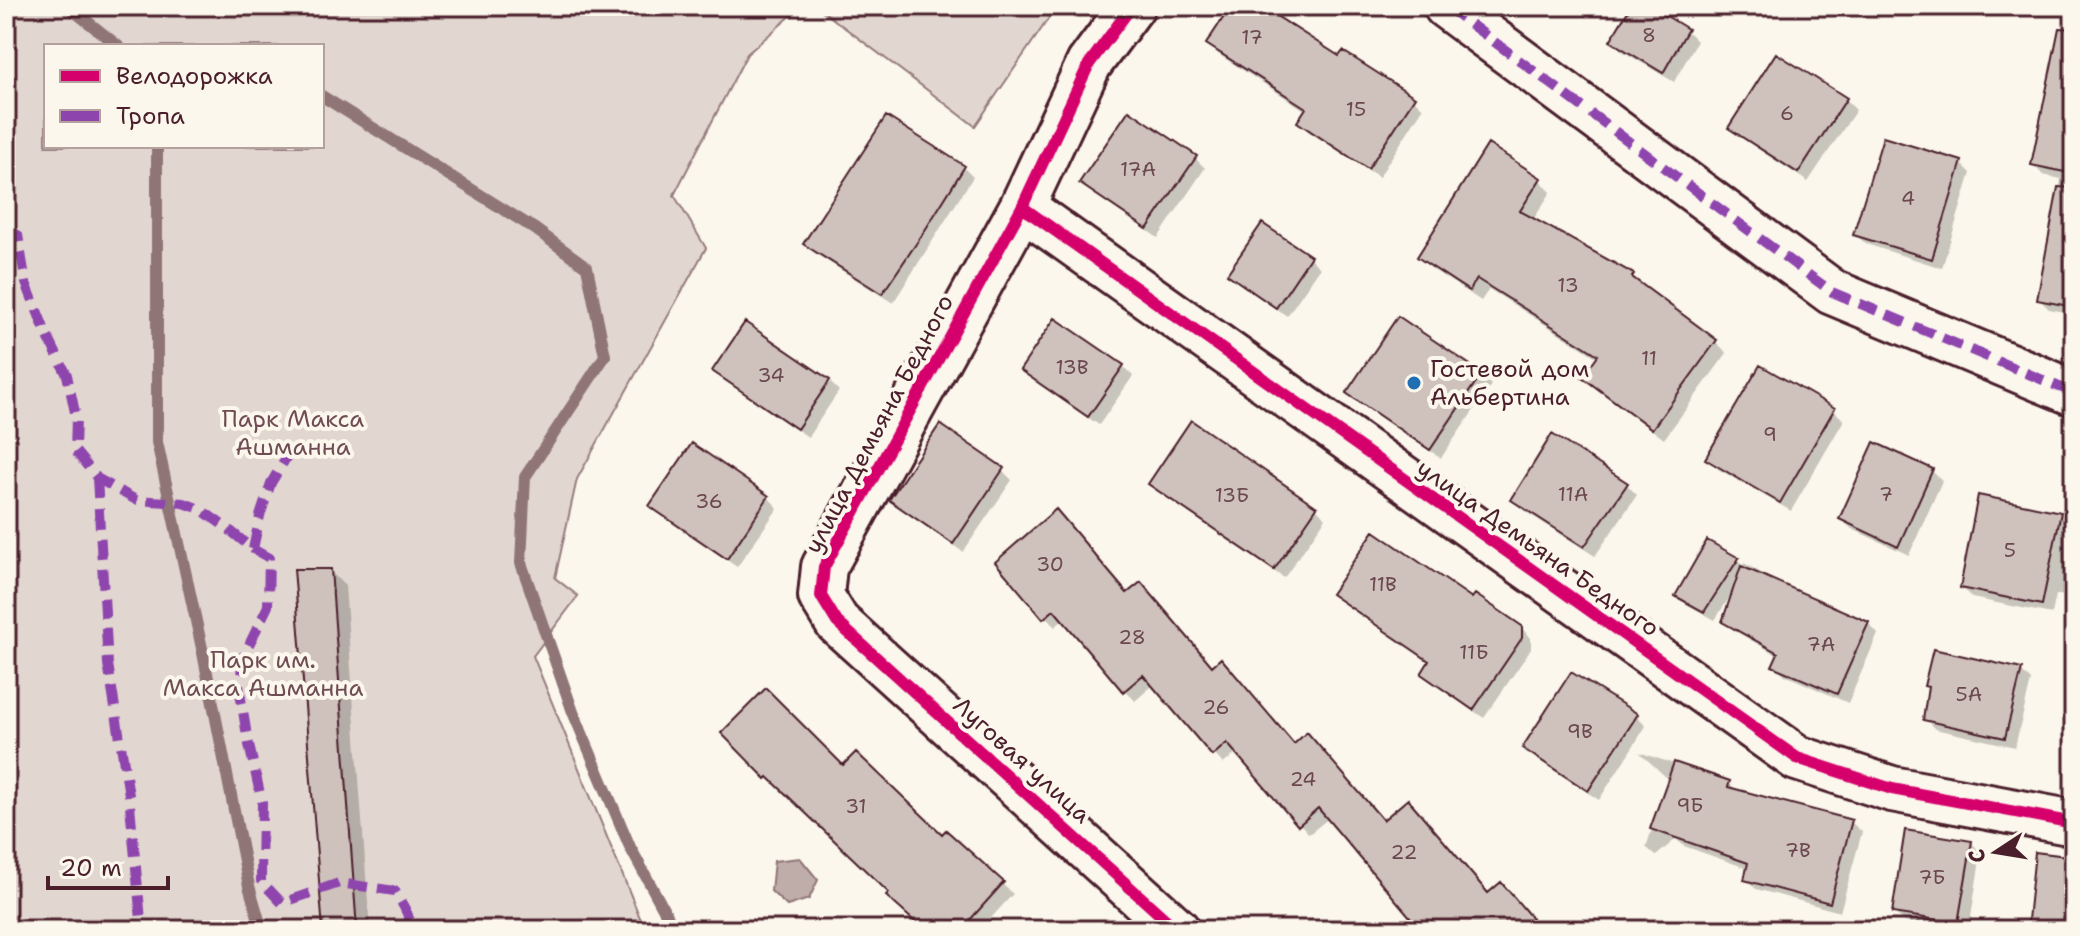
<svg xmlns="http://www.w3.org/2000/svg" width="2080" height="936" font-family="'Shantell Sans',sans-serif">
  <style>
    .green { fill: #e2d7d0; stroke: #967b7e; stroke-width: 2; fill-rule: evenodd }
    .water { fill: #bfadaa; stroke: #907477; stroke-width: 2 }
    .shadow { fill: #0003 }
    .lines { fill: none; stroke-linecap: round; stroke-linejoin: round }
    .stream { stroke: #907477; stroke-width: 12 }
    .building { fill: #cfc2bc; stroke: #4a1f2b; stroke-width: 2 }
    .minor-casing { stroke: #4a1f2b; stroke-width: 50 }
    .minor { stroke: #fbf7ec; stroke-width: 44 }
    .quiet { stroke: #8e44ad; stroke-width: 10; stroke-dasharray: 20 10; stroke-linecap: butt }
    .cycleway-casing { stroke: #fbf7ec; stroke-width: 17 }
    .cycleway { stroke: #d6006c; stroke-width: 12 }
    .poi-dot { fill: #1f6fb2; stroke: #fbf7ec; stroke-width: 3 }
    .labels { text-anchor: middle; stroke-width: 8; stroke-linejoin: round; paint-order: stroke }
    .number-label { font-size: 20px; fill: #6b484f }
    .poi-label { font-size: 24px; fill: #4a1f2b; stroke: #fbf7ec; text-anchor: start }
    .park-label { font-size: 24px; fill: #704d54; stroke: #fbf7ec }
    .street-label { font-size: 24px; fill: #4a1f2b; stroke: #fbf7ec }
  </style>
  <rect width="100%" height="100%" fill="#fbf7ec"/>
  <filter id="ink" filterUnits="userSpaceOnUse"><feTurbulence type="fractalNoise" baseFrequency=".0125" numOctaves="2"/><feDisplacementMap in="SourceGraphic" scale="16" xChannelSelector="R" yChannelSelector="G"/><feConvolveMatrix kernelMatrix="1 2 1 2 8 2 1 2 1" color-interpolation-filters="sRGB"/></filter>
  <g filter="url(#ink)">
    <path class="green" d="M6,6H802L747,54L674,195L706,248L577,479L555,578L578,596L533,656L645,930H6ZM46,46H322V146H46Z
      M816,6H1057L975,126Z"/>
    <path class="water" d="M800,858L818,880L809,899L787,906L771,891L774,861Z"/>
    <path class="shadow" d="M1233,6H1257L1339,59L1413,98L1423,108L1379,177L1309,132L1299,122L1306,111L1218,54L1208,44Z
      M1633,6H1646L1687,31L1697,41L1674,82L1622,51L1612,41Z
      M2074,88V314L2049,309L2039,299L2061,179L2043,175L2033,165Z
      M1846,100L1856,110L1808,182L1740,137L1730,127Z
      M1195,158L1205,168L1158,238L1092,192L1082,182Z
      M1961,163L1971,173L1942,268L1866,244L1855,234Z
      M963,167L973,177L893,303L816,254L806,244Z
      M1540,180L1551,192L1533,220L1632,276L1644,287L1715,341L1727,353L1664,439L1596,388L1584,377L1598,358L1489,289L1481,301L1431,268L1419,257Z
      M1262,226L1310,258L1320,268L1287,316L1240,284L1230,274Z
      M1399,319L1481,375L1491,385L1441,458L1359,403L1349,392Z
      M1123,366L1133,376L1099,425L1033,380L1023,370Z
      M714,371L829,381L839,391L808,437L725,381Z
      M1833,410L1844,420L1791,511L1718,469L1708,459Z
      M1553,437L1627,485L1637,495L1595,556L1523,510L1513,500Z
      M1002,470L1012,480L963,552L902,510L892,500Z
      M1932,471L1942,481L1909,555L1852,529L1841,519Z
      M1150,483L1316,508L1326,518L1284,578L1160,493Z
      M768,497L778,508L737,567L662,516L652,506Z
      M1980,498L2074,517V596L2056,595L2052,614L1972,598L1962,588Z
      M1737,559L1743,566L1744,563L1775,581L1868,623L1878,634L1848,703L1785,675L1775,665L1779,656L1735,631L1724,621L1732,593L1715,620L1688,605L1678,595Z
      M998,562L1128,595L1213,668L1295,746L1383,822L1541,930H1424L1329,818L1309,834L1238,752L1223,764L1153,685L1135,701L1064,619L1055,627Z
      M330,571L345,586L370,930H325Z
      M1333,594L1473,601L1521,627L1531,638V649L1484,718L1434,684L1424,674L1430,663L1344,604Z
      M2021,671L2031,681L2015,747L1935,729L1925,719Z
      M1636,716L1646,726L1599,800L1535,758L1525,748Z
      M724,733L844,768L942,837L946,833L1013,894L980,930H926L892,893L780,785L778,787Z
      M1639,752L1729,783L1737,791L1851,822L1862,832L1840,912L1756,889L1746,879L1749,869L1684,846L1676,839L1656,856L1646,847L1669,780Z
      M1971,842L1981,853L1969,930H1953L1904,922L1894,912Z"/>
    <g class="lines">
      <path class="stream" d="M68,6L118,46
        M322,96L535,229L587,267L605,356L525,477L521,563L573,712L630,847L675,930
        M157,146V442L203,653L249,886L262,930"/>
    </g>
    <path class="building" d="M1231,6H1261L1339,56L1343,51L1415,97L1368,169L1297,122L1306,108L1206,44Z
      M1631,6H1650L1688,29L1663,73L1610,41Z
      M2059,28L2074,29V174L2031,165Z
      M1776,53L1847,98L1798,173L1728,128Z
      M1129,110L1197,156L1147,229L1079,183Z
      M886,116L965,166L922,235L882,294L803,244Z
      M1883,137L1962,161L1932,259L1853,235Z
      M1488,144L1541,178L1520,211L1634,274L1632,277L1717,340L1652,429L1582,377L1598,355L1477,279L1469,291L1417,257Z
      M2058,187L2074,188V307L2037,300Z
      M1262,223L1311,256L1276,308L1227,274Z
      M1398,316L1482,373L1430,450L1346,393Z
      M1055,318L1124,365L1088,417L1020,370Z
      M745,322L830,380L797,429L712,371Z
      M1760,365L1835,408L1780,503L1705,459Z
      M1191,420L1317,507L1274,570L1148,484Z
      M940,424L1004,468L953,544L889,500Z
      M1552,434L1628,483L1584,547L1511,500Z
      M1874,442L1933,469L1898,547L1839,519Z
      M692,443L769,496L727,559L649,506Z
      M1978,495L2061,512L2042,605L1960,588Z
      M1056,509L1127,593L1141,582L1212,666L1221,658L1294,744L1307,732L1383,820L1408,799L1488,893L1501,882L1542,930H1421L1318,808L1298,826L1227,743L1212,756L1143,675L1123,692L1054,610L1043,619L995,562Z
      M1374,531L1472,598L1475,594L1522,626V638L1473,710L1421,674L1429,661L1331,594Z
      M1707,540L1739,558L1704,612L1675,596Z
      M1741,566L1869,622L1837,694L1772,666L1778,653L1722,622Z
      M294,569H331L357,930H323Z
      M1933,649L2022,669L2005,738L1923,720L1928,687L1924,686Z
      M1571,672L1638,714L1588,791L1522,748Z
      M766,688L843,765L856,752L942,834L946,830L1004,882L961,930H924L886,896L889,893L768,777L766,779L721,733Z
      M1674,762L1730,781L1728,787L1852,820L1830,903L1744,880L1748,863L1650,829Z
      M1905,830L1972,841L1958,923L1892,913Z
      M2035,852L2074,857V930H2027Z"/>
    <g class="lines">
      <defs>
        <path id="minor" d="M1132,6L1089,64L1022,207L824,567L821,596L837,622L1177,930
          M1446,6L1832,292L2074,393
          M1022,207L1797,758L1892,789L2074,823"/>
      </defs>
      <use href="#minor" class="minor-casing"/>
      <use href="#minor" class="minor"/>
      <path class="quiet" d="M1446,6L1832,292L2074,393
        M6,231L18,235L26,283L46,333L67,375L76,417L75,451L97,478L136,500L184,503L200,509L227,528L253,549L269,558L268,606L244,655L239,686L247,736L262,802L261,881L282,903L339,883L395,891L405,909L414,930
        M97,478L108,664L129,795L142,930
        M253,549L260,516L271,483L292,448"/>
      <defs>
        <path id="cycleway" d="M1132,6L1089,64L1022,207L824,567L821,596L837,622L1177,930
          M1022,207L1797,758L1892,789L2074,823"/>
      </defs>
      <use href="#cycleway" class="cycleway-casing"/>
      <use href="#cycleway" class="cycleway"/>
    </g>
  </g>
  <circle class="poi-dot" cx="1414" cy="383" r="8"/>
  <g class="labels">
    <g class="number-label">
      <text x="1649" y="42">8</text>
      <text x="1252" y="44">17</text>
      <text x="1356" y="116">15</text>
      <text x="1787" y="120">6</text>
      <text x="1138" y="176">17А</text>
      <text x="1908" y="205">4</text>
      <text x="1568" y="292">13</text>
      <text x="1649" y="365">11</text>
      <text x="1072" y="374">13В</text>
      <text x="771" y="382">34</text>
      <text x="1770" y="441">9</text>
      <text x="1573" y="501">11А</text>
      <text x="1886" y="501">7</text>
      <text x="1232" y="502">13Б</text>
      <text x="709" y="508">36</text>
      <text x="2010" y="557">5</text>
      <text x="1050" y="571">30</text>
      <text x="1383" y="591">11В</text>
      <text x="1132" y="644">28</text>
      <text x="1821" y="651">7А</text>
      <text x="1474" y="659">11Б</text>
      <text x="1969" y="701">5А</text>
      <text x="1216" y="714">26</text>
      <text x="1580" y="738">9В</text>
      <text x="1303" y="786">24</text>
      <text x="1690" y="812">9Б</text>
      <text x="856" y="813">31</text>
      <text x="1798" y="857">7В</text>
      <text x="1404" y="859">22</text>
      <text x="1932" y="884">7Б</text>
    </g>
    <g class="poi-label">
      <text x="1430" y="377">Гостевой дом<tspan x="1430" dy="28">Альбертина</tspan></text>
    </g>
    <g class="park-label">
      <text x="293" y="427">Парк Макса<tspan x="293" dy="28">Ашманна</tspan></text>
      <text x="263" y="668">Парк им.<tspan x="263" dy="28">Макса Ашманна</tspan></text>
    </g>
    <g class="street-label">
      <text transform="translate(879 424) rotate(-62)" y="8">улица Демьяна Бедного</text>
      <text transform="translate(1538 548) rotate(35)" y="8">улица Демьяна Бедного</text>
      <text transform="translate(1022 760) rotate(42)" y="8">Луговая улица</text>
    </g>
  </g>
  <rect width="2080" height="936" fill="none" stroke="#fbf7ec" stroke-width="32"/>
  <rect x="16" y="16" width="2048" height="904" fill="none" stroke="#4a1f2b" stroke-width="3" filter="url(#ink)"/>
  <rect x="44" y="44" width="280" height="104" fill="#fbf7ec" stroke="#b4a19f" stroke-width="2"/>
  <rect x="60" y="70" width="40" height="12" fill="#d6006c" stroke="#b4a19f" stroke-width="2"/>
  <text x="116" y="84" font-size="24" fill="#4a1f2b">Велодорожка</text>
  <rect x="60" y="110" width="40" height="12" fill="#8e44ad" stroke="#b4a19f" stroke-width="2"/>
  <text x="116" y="124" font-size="24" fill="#4a1f2b">Тропа</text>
  <g transform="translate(1996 852) rotate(258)" stroke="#fbf7ec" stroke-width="6" paint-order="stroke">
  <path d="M0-6L14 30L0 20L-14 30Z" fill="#4a1f2b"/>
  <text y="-12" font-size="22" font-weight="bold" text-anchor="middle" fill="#4a1f2b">С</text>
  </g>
  <path d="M48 876v12h120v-12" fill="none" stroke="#4a1f2b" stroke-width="4"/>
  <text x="60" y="876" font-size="24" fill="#4a1f2b" stroke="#fbf7ec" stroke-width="6" paint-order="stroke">20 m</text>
</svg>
